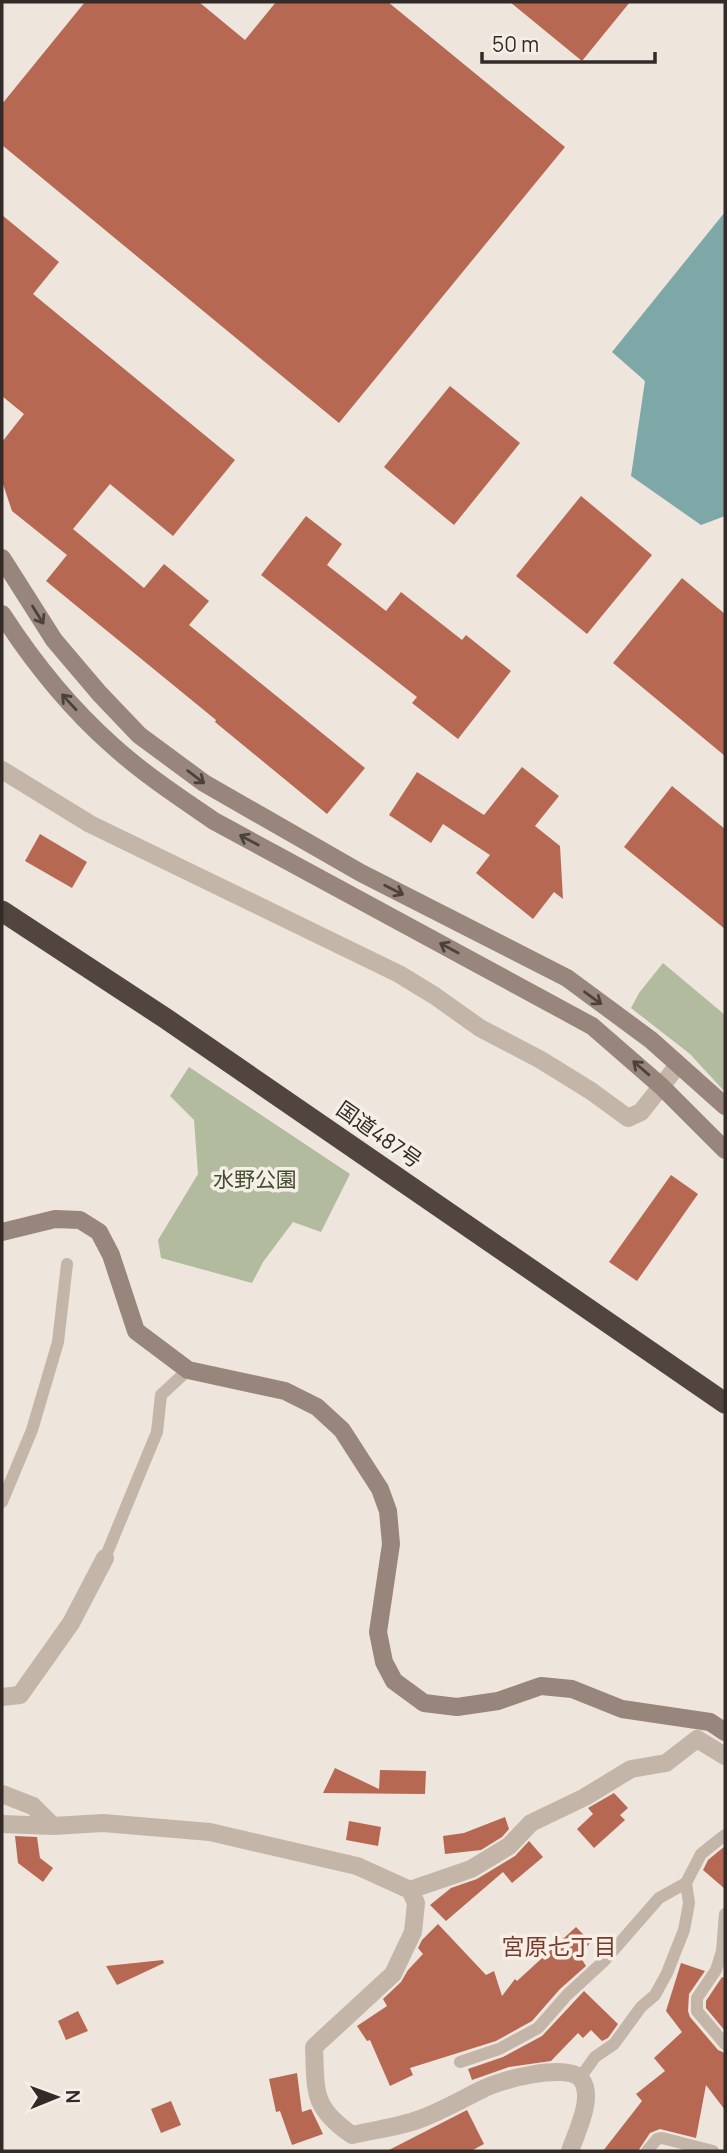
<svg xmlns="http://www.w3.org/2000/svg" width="727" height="2153" font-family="Manrope,'Noto Sans JP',sans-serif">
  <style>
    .green { fill: #b2bb9e }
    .water { fill: #7ea7a7 }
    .building { fill: #b66852 }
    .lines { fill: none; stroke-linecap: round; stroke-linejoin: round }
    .lane { stroke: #c4b5a9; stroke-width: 12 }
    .street { stroke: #c4b5a9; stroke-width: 18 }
    .secondary { stroke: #98857b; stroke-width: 18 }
    .highway { stroke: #524540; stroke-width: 21 }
    .oneway { stroke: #4c423d }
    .labels { text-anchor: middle; stroke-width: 7; stroke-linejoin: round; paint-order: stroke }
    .street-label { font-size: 21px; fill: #332b28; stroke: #f6efe7 }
    .park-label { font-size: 21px; fill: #434e2f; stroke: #f6efe7 }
    .neighbourhood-label { font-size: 23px; fill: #773c2c; stroke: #f6efe7 }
  </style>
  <rect width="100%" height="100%" fill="#eee5dc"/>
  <path class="green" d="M663,963L725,1015V1092L690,1054L631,1008L639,993Z
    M189,1067L350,1174L321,1232L293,1222L263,1262L252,1283L161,1258L158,1240L198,1174L194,1120L170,1096Z"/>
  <path class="water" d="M725,212V516L701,525L631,476L645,381L612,352Z"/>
  <path class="building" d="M85,2H199L245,40L276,2H388L565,147L339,423L2,145V104Z
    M510,2H630L582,61Z
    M2,215L59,262L33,294L235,460L173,536L110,484L73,529L144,588L164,564L209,601L189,625L365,768L327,814L215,722L216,720L46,581L67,555L12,511L2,481V442L24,414L2,396Z
    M450,386L520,443L454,525L384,467Z
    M581,496L652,555L587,634L516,576Z
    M306,516L342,544L327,565L386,611L401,592L462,640L466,635L511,671L458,739L412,703L417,697L261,575Z
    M682,578L725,614V756L613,663Z
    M522,767L559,796L535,826L560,846L563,899L554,892L533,919L476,873L490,855L443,824L431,843L389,815L417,772L484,815Z
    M672,786L725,829V929L624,847Z
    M40,834L87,862L72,888L25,861Z
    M671,1175L698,1194L637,1281L609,1262Z
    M335,1768L379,1789L380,1770L426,1771L425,1794L323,1793Z
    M614,1793L628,1808L620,1815L625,1820L594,1848L577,1829L593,1814L588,1808Z
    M505,1817L509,1829L502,1837L481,1850L445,1854L443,1836L464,1833Z
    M349,1821L381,1827L378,1846L346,1840Z
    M15,1836L37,1837L40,1858L53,1868L43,1882L18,1863Z
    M529,1841L543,1857L512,1883L503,1872L446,1921L430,1905L451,1888L477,1879L515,1856Z
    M725,1846V1889L703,1870L708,1860Z
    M438,1924L486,1975L494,1971L502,1996L515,1979L517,1981L576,1927L591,1942L579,1955L586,1966L560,1989L532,2021L496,2041L410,2068L413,2075L390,2086L370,2040L367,2041L357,2026L387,2006L383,1999L401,1982L408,1970L423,1954L418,1948L422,1940Z
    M163,1960L164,1963L117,1985L106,1966Z
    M681,1963L705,1971L689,1994L688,2011L690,2017L718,2050L725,2053V2110L706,2085L696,2138L660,2129L650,2133L638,2151H603L642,2101L636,2094L665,2071L654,2058L682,2032L666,2011Z
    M722,1977L725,1978V2031L706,2008V2001Z
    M584,1991L618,2024L608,2038L602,2041L591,2030L583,2038L578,2033L551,2061L509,2067L472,2080L468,2069L503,2057L542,2036Z
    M78,2011L88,2031L66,2040L58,2021Z
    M297,2073L302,2112L311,2109L323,2134L292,2145L280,2111L276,2112L269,2079Z
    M171,2101L181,2125L161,2133L151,2109Z
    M467,2110L484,2144L471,2151H387Z"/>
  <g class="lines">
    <path class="lane" d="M2,1502L32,1430L58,1342L67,1264
      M105,1558L157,1432L161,1395L188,1370
      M725,1914L722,1951L716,1970L697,1998V2011L725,2044
      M460,2062L499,2049L538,2028L567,1995L604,1961L659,1898L686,1883L701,1854L725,1835
      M580,2078L595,2057L614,2044L641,2007L655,1995L667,1973L684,1930L689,1903L686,1883
      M647,2151L657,2139L662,2138L713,2151"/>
    <path class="street" d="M2,770L90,824L399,974L435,996L480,1028L541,1060L591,1091L628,1118L641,1112L678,1065
      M2,1697L20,1695L71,1623L105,1558
      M2,1794L33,1806L53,1826
      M2,1824L53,1826L103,1823L210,1832L357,1866L410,1890L416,1903L413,1932L393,1974L314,2047C316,2093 312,2107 352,2135C374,2130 399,2127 420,2119C442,2111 462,2099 483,2089C500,2080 567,2062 581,2079C595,2097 576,2133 570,2151
      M410,1890L471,1869L509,1846L531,1823L585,1797L631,1769L666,1763L697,1739L725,1756"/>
    <path class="secondary" d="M2,558L54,640L99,693L139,735L204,783L361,873L567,978L651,1040L725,1106
      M2,614C33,662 70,708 113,746C144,774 179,797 214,821L592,1026L661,1086L725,1150
      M2,1232L55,1219L80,1220L99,1232L111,1255L136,1331L188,1370L285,1391L317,1407L342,1430L380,1489L388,1511L391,1544L378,1632L384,1662L394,1681L424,1703L457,1707L498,1701L541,1686L572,1689L622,1709L710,1722L725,1732"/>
    <path class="highway" d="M2,911L165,1018L725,1403"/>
  </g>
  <defs><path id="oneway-shaft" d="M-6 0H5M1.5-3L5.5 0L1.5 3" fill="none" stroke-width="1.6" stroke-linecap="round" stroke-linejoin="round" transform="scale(1.75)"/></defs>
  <g class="oneway">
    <use href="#oneway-shaft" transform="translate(38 615) rotate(58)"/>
    <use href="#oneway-shaft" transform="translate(69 702) rotate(-133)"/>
    <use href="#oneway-shaft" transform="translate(196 777) rotate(37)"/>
    <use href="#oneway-shaft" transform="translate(249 840) rotate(-152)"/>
    <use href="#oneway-shaft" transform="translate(394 890) rotate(27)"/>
    <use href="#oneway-shaft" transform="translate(449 948) rotate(-151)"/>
    <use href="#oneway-shaft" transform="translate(593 998) rotate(36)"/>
    <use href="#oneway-shaft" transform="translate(641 1068) rotate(-139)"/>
  </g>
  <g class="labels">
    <g class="street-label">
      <text transform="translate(379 1135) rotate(35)" y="7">国道487号</text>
    </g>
    <g class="park-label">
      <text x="255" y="1187">水野公園</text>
    </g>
    <g class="neighbourhood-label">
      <text x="559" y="1955">宮原七丁目</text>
    </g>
  </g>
  <rect width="727" height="2153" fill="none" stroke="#332b28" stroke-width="7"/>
  <g transform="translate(56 2097) rotate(89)" stroke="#f6efe7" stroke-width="5" paint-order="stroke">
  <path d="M0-5L12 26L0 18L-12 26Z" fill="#332b28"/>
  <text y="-10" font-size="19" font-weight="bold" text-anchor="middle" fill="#332b28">N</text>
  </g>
  <path d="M482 52v10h173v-10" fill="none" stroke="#332b28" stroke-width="3.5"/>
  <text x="492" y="52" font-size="21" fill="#332b28" stroke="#f6efe7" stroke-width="5" paint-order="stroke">50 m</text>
</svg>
